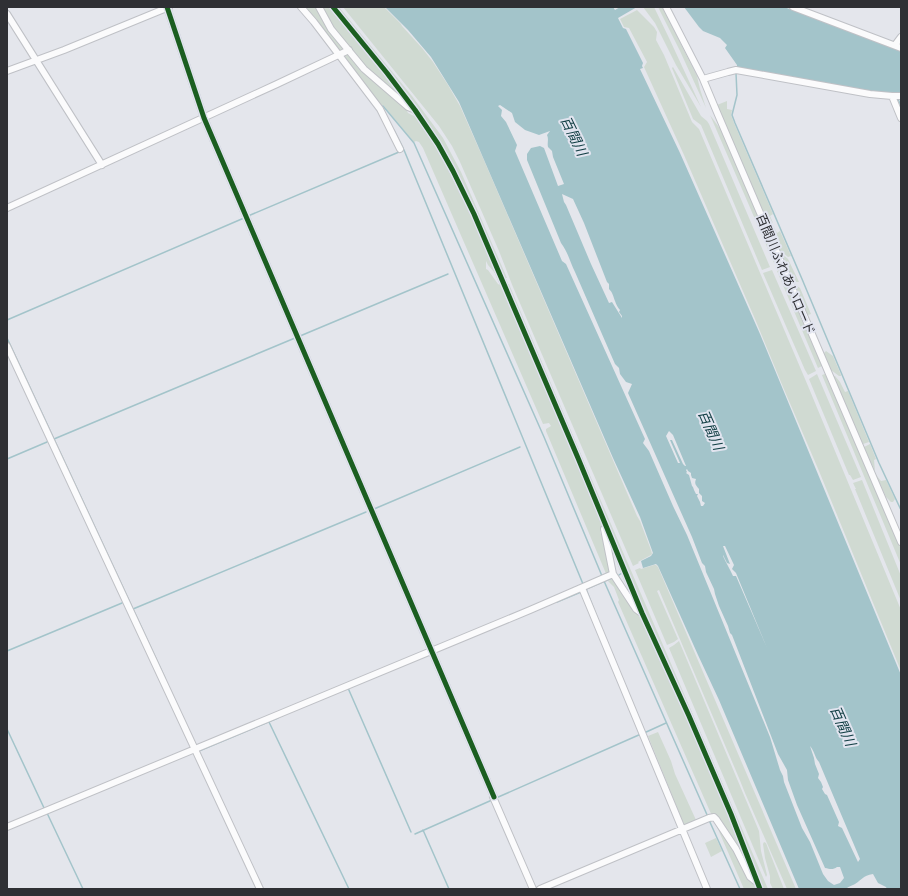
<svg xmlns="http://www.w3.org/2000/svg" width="908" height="896" font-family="'Archivo Narrow','Noto Sans JP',sans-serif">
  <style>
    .green { fill: #d0dad2 }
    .water { fill: #a3c4ca; fill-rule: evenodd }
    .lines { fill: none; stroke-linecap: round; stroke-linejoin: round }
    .stream { stroke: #a3c4ca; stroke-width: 1.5 }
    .minor-casing { stroke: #bfc1c6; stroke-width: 8 }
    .minor { stroke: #fbfbfc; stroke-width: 6 }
    .cycleway-casing { stroke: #e1e4ef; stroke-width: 8 }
    .cycleway { stroke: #1b5e20; stroke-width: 5 }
    .labels { text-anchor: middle; stroke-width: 4; stroke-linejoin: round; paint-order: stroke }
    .street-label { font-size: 13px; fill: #2f3034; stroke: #e1e4ef }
    .water-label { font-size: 14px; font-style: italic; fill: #144046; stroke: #e1e4ef }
  </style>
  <rect width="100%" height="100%" fill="#e4e6ec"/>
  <path class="green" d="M305,7H317L343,46L342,51L341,52Z
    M321,7H329L406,102L365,67L332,27Z
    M336,7H339L412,96L443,138L461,172L507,278H504L472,204L446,153L425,120L400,85Z
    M343,7H384L401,24L402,26L422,48L433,62L448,85L460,106L483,158L637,516L640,521L651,550L652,554L651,555L638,562L639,563L633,566L513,287L499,251L460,162L452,146L439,126Z
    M643,7H654L669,38L701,107L676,65L655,23Z
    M658,7H662L697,76L700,89L706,108L680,51Z
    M637,10L654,27L657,32L656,40L664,55L692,122L699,129L808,386L901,610V671L819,471L783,387L755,319L684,155L644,67L647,62L629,28L624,27L620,19Z
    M343,54H350L406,109L408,113L416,117L433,142L453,176L473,217L500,279L488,265L486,261V269L488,270L498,284L502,286L545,384L602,524L600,532L603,539L611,571L607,576L546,431V429L551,426L549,423L543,424L423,148L419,142L416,141L414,142L383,105L381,106Z
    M673,67L701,116L707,121L709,124L770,267L762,270L701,125L693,119L672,68Z
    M727,101V109L732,110L731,115L734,123L773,214L770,216L773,223L763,214L717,105Z
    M710,115L721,130L777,261L774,263Z
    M767,220L774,227L777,233L780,231L791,256L788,257L779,249Z
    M781,253L788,259L799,282H796L790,274Z
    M772,270L816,371L808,375L805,370L763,273Z
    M780,270L822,366L818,368L777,271Z
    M793,283L800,288L811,314L808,315L806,314Z
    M508,284H509L583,459L768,889H763L645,612L553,391L507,285Z
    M826,351L833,356L841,375V376H839L831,370L824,353Z
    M817,374L861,477L853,480L850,475H849L809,379Z
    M825,374L901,549V565L822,375Z
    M833,376H835L840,382L845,392L848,391L869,442L863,444Z
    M870,444L876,459L874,460L875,471L864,447Z
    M876,475L881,481L886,480L895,499L893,502H891L886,497Z
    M862,480L901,576V601L855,489H856L853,483Z
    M654,565H656L658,567L796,889H787L745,793L739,778L659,590L657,591L678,639L674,642L667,645L635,570L640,568L641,569Z
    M614,578L631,605L634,612L641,616L659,655L721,797L749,871L712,816L618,602L619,600L614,587L608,581Z
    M679,641L759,831L761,851L767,875L766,877L669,648L674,645Z
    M658,732L671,761L675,774L696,820L685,827L648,736Z
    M714,820L738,858L747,879L754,885L756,889H744Z
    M716,838L722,851L711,857L705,843Z
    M764,842L766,843L784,889H773L770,883V876L765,858L763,844Z"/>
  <path class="water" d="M385,7H613L615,10L620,7H637L618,18L623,28L626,29L643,63L642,66L643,68L640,69L680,153L760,334L901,675V889H887L886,887L878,883L873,874C862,876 863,879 855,884C851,886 849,886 846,889H799L719,700L698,655L658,566L656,564L643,568L641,561L651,556L653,553L640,517L613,458L459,102L431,57L408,30ZM500,105L512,113L515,122L525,130L539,135L550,131L547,135C549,139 547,143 548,147L552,151L553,157L564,184L558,186L544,148L540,146L531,148L527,154V160L561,243C568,252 570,262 575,272L615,364L619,368L620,374L626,382L632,384L628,393L692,537L702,563L705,566L706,572L714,589L715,594L719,606L728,626L730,633L732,635L778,754L787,770L788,780L797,805L825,868C830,869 833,870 837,867H840L844,878L840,883L834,885L828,881L823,874L810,842L802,828L784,782L783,776L780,770L770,737L687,535L673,506L649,451L643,443L645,439L566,264L562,261L515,151L517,145L506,122L501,116L502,110L498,106ZM562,194L573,199L584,223L607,282L609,284V289C613,293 613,296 615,301C616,304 618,308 620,310L619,312L622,316V318L612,302L609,303L591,264L566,205L564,202ZM669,431L673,435L686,466H685L683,464L672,440H670L680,463H678L666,436ZM687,469L688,471L691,473V475L692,478L696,479C694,484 696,485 699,489V493L702,496V501L705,503L703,506H701L700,502L697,496L698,494H696L694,490L693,487L692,486L689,475L686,473L687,472L686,470ZM723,546H725L734,565L732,569L736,573L767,648L736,576H733C730,569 726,563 723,556V555L727,563L730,564ZM810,746C814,750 815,758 819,762L860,859L858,862L842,828L838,826L839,822L827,795L825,794L822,789L823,787L821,782L818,778L819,774L815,764L814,758Z
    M684,7H784L901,51V93H882L859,89L741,68L739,69L737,68V65L725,48L727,45L720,38L703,31L699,27Z"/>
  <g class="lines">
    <path class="stream" d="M736,73L737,95L732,115L735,123L802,279L879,463L901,510
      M898,99L901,106
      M381,107L383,106L414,143L544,437L602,576
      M394,130L404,150L583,584
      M248,216L399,152
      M7,320L244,218
      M300,336L448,274
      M7,338L165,678
      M54,439L295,338
      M7,459L47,442
      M374,509L520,447
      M619,575L622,573
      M604,581L708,817
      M586,589L600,625
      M584,590L612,578
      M557,602L581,592
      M133,609L366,512
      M7,651L122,603
      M348,688L411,832
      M269,722L349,889
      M7,729L45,810
      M644,733L666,723
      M199,751L278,718
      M496,798L641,734
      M47,813L83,889
      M709,820L740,889
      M423,830L449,889
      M415,834L492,800"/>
    <defs>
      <path id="minor" d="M167,7L204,118L494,797
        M301,7L314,22L380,109L400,149
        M319,7L331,29L364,69L408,107L413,109
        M333,7L387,73L415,110L438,144L453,171L474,214L578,458L642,613L689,716L731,814L760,889
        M666,7L703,79L716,110L901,542
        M793,7L901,48
        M7,14L102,165
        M895,45L901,37
        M7,71L64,50L169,7
        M703,79L728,72L736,70L870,94L892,96H901
        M892,96L901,118
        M7,208L277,84L349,50
        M7,346L260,889
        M604,529L613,574L636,609L640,612
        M582,588L707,889
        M493,797L533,889
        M7,827L530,610L613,574
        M540,889L709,818L714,817L716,819L736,849L750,877L755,881"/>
    </defs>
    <use href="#minor" class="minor-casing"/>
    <use href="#minor" class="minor"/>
    <defs>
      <path id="cycleway" d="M167,7L204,118L494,797
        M333,7L387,73L415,110L438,144L453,171L474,214L578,458L642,613L689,716L731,814L760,889"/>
    </defs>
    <use href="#cycleway" class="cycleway-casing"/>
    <use href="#cycleway" class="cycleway"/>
  </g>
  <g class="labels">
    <g class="street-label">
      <text transform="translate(786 274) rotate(67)" y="5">百間川ふれあいロード</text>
    </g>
    <g class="water-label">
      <text transform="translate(574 136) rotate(64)" y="5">百間川</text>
      <text transform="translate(711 430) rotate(66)" y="5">百間川</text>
      <text transform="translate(843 726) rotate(66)" y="5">百間川</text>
    </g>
  </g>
  <rect width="908" height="896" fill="none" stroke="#2f3034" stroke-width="16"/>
</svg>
